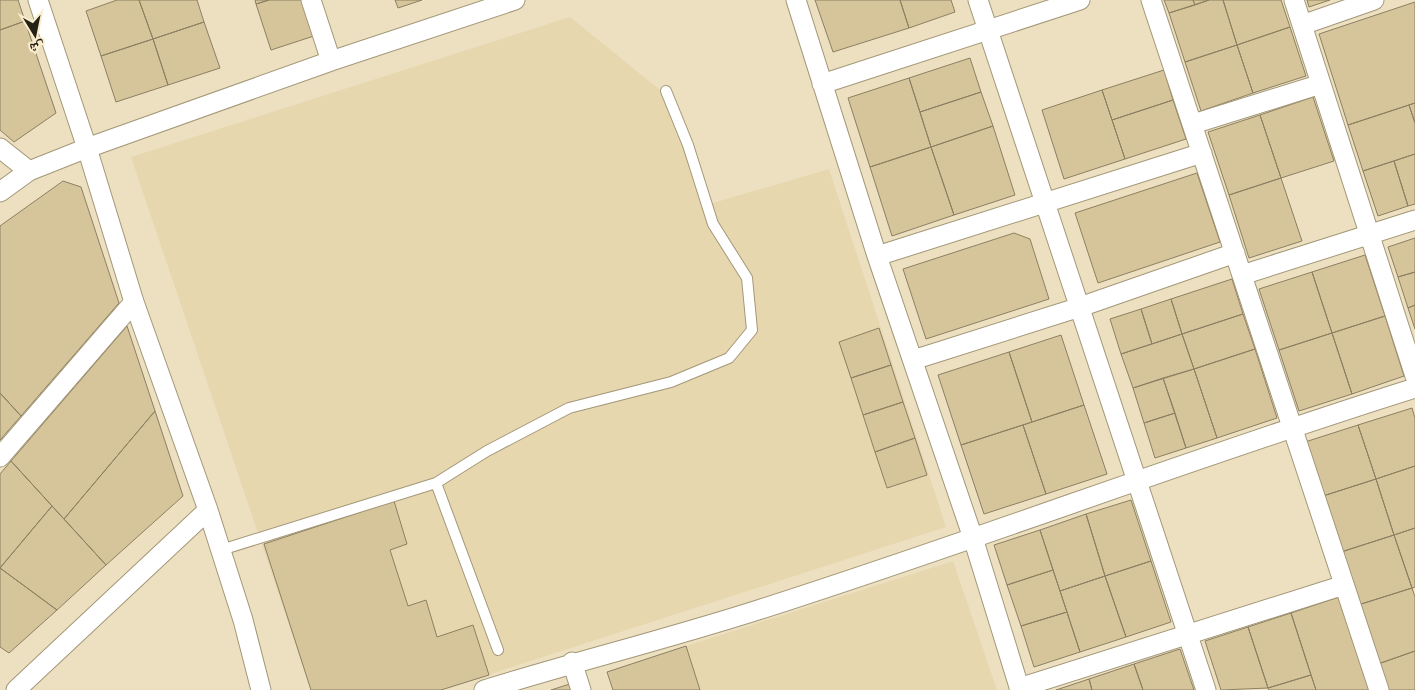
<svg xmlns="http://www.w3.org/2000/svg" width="1415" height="690" font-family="Jost,'Noto Naskh Arabic',sans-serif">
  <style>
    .built { fill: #e6d7af }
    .building { fill: #d6c59a; stroke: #8c8062 }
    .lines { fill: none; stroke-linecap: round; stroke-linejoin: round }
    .lane-casing { stroke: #a39778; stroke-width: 12 }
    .street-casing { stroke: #a39778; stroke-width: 21 }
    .lane { stroke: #fff; stroke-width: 10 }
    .street { stroke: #fff; stroke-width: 19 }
  </style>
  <rect width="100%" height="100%" fill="#ede0c0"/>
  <path class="built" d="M570,17L665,94L681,140L713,203L829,169L946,527L441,690H311L131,157Z
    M953,561L997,690H700L686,646Z"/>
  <path class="building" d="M0,0H18L25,21L0,30Z
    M117,0H139L153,39L101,56L86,11Z
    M139,0H197L204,22L153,39Z
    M255,0H269L256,4Z
    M269,0H309L320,34L271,50L256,4Z
    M395,0H422L398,8Z
    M815,0H900L909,28L833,52Z
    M900,0H951L955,12L909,28Z
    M1164,0H1193L1195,5L1169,13Z
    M1193,0H1209L1195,5Z
    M1209,0H1223L1237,45L1185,62L1169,13Z
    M1223,0H1281L1290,27L1237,45Z
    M1307,0H1330L1309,7Z
    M1415,2V103L1348,125L1319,34Z
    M25,21L56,113L14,142L0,130V30Z
    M204,22L220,68L168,85L153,39Z
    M1290,27L1306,76L1253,93L1237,45Z
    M153,39L168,85L116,102L101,56Z
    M1237,45L1253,93L1201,111L1185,62Z
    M970,58L981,92L920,112L909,78Z
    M1164,70L1173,100L1112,120L1102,90Z
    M909,78L931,147L870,167L848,98Z
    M1102,90L1125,159L1064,179L1042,110Z
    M981,92L993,126L931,147L920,112Z
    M1313,97L1334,161L1281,178L1260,115Z
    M1173,100L1186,139L1125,159L1112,120Z
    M1415,103V123L1409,105Z
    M1409,105L1415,123V154L1363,171L1348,125Z
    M1260,115L1281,178L1229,195L1208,132Z
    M993,126L1015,195L954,215L931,147Z
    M931,147L954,215L892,236L870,167Z
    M1415,154V204L1408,206L1394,161Z
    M1394,161L1408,206L1378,216L1363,171Z
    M1197,173L1220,242L1098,283L1075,213Z
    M1281,178L1302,241L1249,258L1229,195Z
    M63,181L81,187L119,303L21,416L0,393V226Z
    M1014,233L1030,239L1049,299L926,339L903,269Z
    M1415,238V272L1398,277L1388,247Z
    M1365,255L1385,316L1332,333L1312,272Z
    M1312,272L1332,333L1279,350L1259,289Z
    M1415,272V305L1408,308L1398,277Z
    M1232,279L1243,314L1182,334L1171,299Z
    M1171,299L1182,334L1152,344L1141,309Z
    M1415,305V329L1408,308Z
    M1141,309L1152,344L1121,354L1110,319Z
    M1243,314L1255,349L1194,369L1182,334Z
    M1385,316L1404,376L1352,394L1332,333Z
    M127,326L155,411L64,519L11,461Z
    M879,328L891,365L851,378L839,342Z
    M1332,333L1352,394L1299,411L1279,350Z
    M1182,334L1194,369L1133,388L1121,354Z
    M1061,335L1084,405L1032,422L1009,352Z
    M1255,349L1277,418L1217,438L1194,369Z
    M1009,352L1032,422L961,445L938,375Z
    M891,365L903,402L863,415L851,378Z
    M1194,369L1217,438L1186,448L1163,378Z
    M1163,378L1175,413L1144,423L1133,388Z
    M0,393L21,416L0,440Z
    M903,402L915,438L875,452L863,415Z
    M1084,405L1107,474L1046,494L1023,425Z
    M1412,408L1415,418V466L1376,479L1358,425Z
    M155,411L183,496L106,565L64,519Z
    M1175,413L1186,448L1155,458L1144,423Z
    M1023,425L1046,494L984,514L961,445Z
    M1358,425L1376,479L1323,496L1305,442Z
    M915,438L927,475L887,488L875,452Z
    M11,461L52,506L0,568V474Z
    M1415,466V528L1394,535L1376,479Z
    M1376,479L1394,535L1341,552L1323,496Z
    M1131,500L1151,561L1105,576L1086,514Z
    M394,501L407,544L390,550L408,606L426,600L437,637L473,625L489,675L441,690H311L264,544Z
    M52,506L106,565L57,610L0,568Z
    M1086,514L1105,576L1060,591L1040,530Z
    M1415,528V587L1412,588L1394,535Z
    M1040,530L1053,570L1007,585L994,545Z
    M1394,535L1412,588L1358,605L1341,552Z
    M1151,561L1171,622L1126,637L1105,576Z
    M0,568L57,610L9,653L0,647Z
    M1053,570L1067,612L1021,626L1007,585Z
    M1105,576L1126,637L1080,652L1060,591Z
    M1412,588L1415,597V651L1378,664L1358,605Z
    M1339,597L1369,690H1316L1311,675L1291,613Z
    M1067,612L1080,652L1034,667L1021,626Z
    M1291,613L1311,675L1268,688L1248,627Z
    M1248,627L1268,688L1221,690L1205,641Z
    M686,646L700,690H613L607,672Z
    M1180,649L1194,690H1143L1134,664Z
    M1415,651V690H1386L1378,664Z
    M1134,664L1143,690H1092L1089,679Z
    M1311,675L1316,690H1269L1268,688Z
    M1089,679L1092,690H1056Z
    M576,682L579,690H551Z"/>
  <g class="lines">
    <defs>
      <path id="lane" d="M436,483L498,650
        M221,550L436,483L487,451L569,408L671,382L729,358L752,330L747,278L713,224L688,145L666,91"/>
      <path id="street" d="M38,0L87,148L134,302L208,510L243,620L261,690
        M311,0L331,61
        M796,0L877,256L973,538L1020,690
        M978,0L1206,690
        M1151,0L1379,690
        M1294,0L1415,376
        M1302,25L1374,0
        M822,84L1080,0
        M1193,124L1321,84
        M0,148L29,171
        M0,192L29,171L87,148L331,61L515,0
        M877,256L1202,153
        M1242,275L1415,220
        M913,360L1080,307L1235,253
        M0,457L134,302
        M572,662L581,690
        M1019,688L1344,585
        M16,690L208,510
        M484,690C575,662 667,639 758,610C978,540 1194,457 1415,388"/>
    </defs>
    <use href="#lane" class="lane-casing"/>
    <use href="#street" class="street-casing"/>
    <use href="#lane" class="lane"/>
    <use href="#street" class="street"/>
  </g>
  <g transform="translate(35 35) rotate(170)" stroke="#faedcd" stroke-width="4" paint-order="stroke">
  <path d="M0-4L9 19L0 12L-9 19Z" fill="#262115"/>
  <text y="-8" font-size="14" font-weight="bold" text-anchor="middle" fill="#262115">ش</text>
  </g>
</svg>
